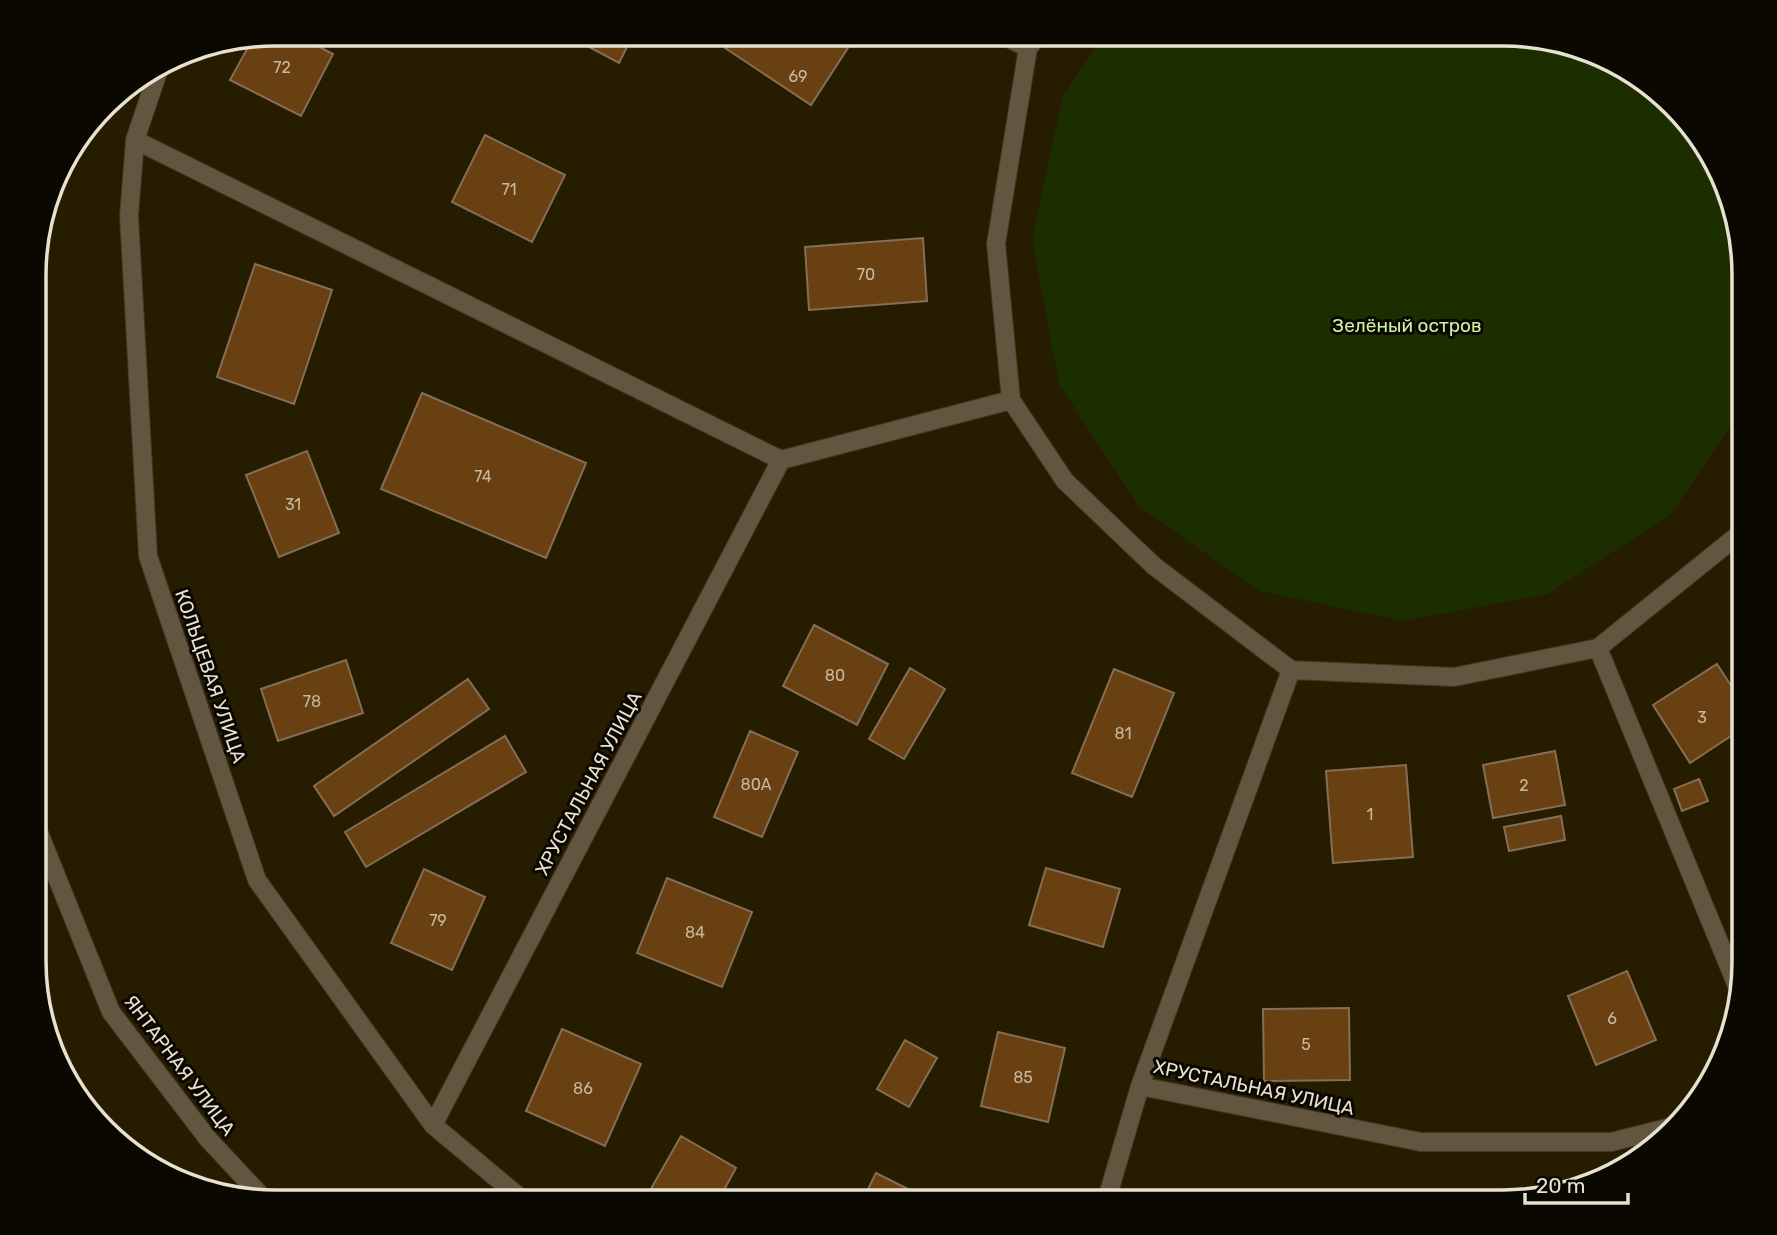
<svg xmlns="http://www.w3.org/2000/svg" width="1777" height="1235" font-family="Rubik,sans-serif">
  <style>
    .green { fill: #1c2e00 }
    .building { fill: #684012; stroke: #866d55; stroke-width: 2 }
    .lines { fill: none; stroke-linecap: round; stroke-linejoin: round }
    .minor-casing { stroke: #41381d; stroke-width: 20 }
    .minor { stroke: #625641; stroke-width: 18 }
    .labels { text-anchor: middle; stroke-width: 6; stroke-linejoin: round; paint-order: stroke }
    .number-label { font-size: 16px; fill: #c7b9a0 }
    .park-label { font-size: 19px; fill: #cdf2a2; stroke: #0b0701 }
    .street-label { font-size: 19px; fill: #e7e1d0; stroke: #0b0701 }
    .rim { fill: none; stroke: #e7e1d0; stroke-width: 3.5 }
  </style>
  <rect width="100%" height="100%" fill="#261c00"/>
  <path class="green" d="M1105,34H1518L1581,46L1649,83L1712,154L1743,259V409L1671,514L1548,594L1403,621L1260,591L1139,507L1059,384L1032,239L1063,95Z"/>
  <path class="building" d="M274,33H293L333,54L301,116L230,80L253,38Z
    M563,33H634L619,63Z
    M734,33H843L853,40L811,105L725,48Z
    M485,135L565,175L532,242L452,202Z
    M923,238L927,301L809,310L805,247Z
    M255,264L332,290L294,404L217,377Z
    M422,393L586,463L546,558L381,489Z
    M307,451L339,533L279,557L246,475Z
    M814,625L888,664L857,725L783,686Z
    M346,660L363,713L278,741L261,689Z
    M1717,664L1743,704V728L1690,763L1653,705Z
    M910,668L945,689L904,759L869,739Z
    M1114,669L1174,693L1132,797L1072,773Z
    M468,679L489,709L334,816L314,786Z
    M750,731L798,752L762,837L714,817Z
    M505,736L526,772L366,867L345,832Z
    M1555,751L1565,805L1493,818L1483,765Z
    M1406,765L1413,857L1333,863L1326,771Z
    M1699,779L1708,801L1682,811L1674,789Z
    M1561,816L1565,840L1509,851L1504,827Z
    M1046,868L1120,889L1103,947L1029,925Z
    M424,869L485,897L452,970L391,943Z
    M667,878L752,912L722,987L637,953Z
    M1627,971L1656,1040L1596,1065L1568,996Z
    M1349,1008L1350,1080L1264,1081L1263,1009Z
    M562,1029L641,1064L605,1146L526,1111Z
    M998,1032L1065,1048L1048,1122L981,1106Z
    M905,1040L937,1058L909,1107L877,1089Z
    M681,1136L736,1168L718,1201H644Z
    M876,1173L916,1193L912,1202L862,1201Z
    M1508,1190L1510,1200L1489,1202L1488,1194Z
    M926,1192L943,1202H921Z"/>
  <g class="lines">
    <defs>
      <path id="minor" d="M1000,34L1028,48
        M1040,34L1028,48L996,244L1011,400L1065,481L1154,566L1291,670L1454,677L1598,648L1743,531
        M160,66L135,140L129,216L148,556L257,880L433,1125L524,1201
        M135,140L781,460L1011,400
        M1598,648L1740,993
        M1291,670L1140,1086L1421,1142H1611L1671,1127
        M35,823L111,1012L208,1139L266,1201
        M433,1125L781,460
        M1106,1202L1140,1086"/>
    </defs>
    <use href="#minor" class="minor-casing"/>
    <use href="#minor" class="minor"/>
  </g>
  <g class="labels">
    <g class="number-label">
      <text x="282" y="73">72</text>
      <text x="798" y="82">69</text>
      <text x="509" y="195">71</text>
      <text x="866" y="280">70</text>
      <text x="483" y="482">74</text>
      <text x="293" y="510">31</text>
      <text x="835" y="681">80</text>
      <text x="312" y="707">78</text>
      <text x="1702" y="723">3</text>
      <text x="1123" y="739">81</text>
      <text x="756" y="790">80А</text>
      <text x="1524" y="791">2</text>
      <text x="1370" y="820">1</text>
      <text x="438" y="926">79</text>
      <text x="695" y="938">84</text>
      <text x="1612" y="1024">6</text>
      <text x="1306" y="1050">5</text>
      <text x="1023" y="1083">85</text>
      <text x="583" y="1094">86</text>
    </g>
    <g class="park-label">
      <text x="1407" y="332">Зелёный остров</text>
    </g>
    <g class="street-label">
      <text transform="translate(211 676) rotate(71)" y="7">КОЛЬЦЕВАЯ УЛИЦА</text>
      <text transform="translate(588 783) rotate(-62)" y="7">ХРУСТАЛЬНАЯ УЛИЦА</text>
      <text transform="translate(180 1065) rotate(53)" y="7">ЯНТАРНАЯ УЛИЦА</text>
      <text transform="translate(1254 1087) rotate(12)" y="7">ХРУСТАЛЬНАЯ УЛИЦА</text>
    </g>
  </g>
  <path d="M0 0H1777V1235H0ZM275 46H1503A229 229 0 0 1 1732 275V961A229 229 0 0 1 1503 1190H275A229 229 0 0 1 46 961V275A229 229 0 0 1 275 46Z" fill="#0b0701" fill-rule="evenodd"/>
  <path class="rim" d="M275 46H1503A229 229 0 0 1 1732 275V961A229 229 0 0 1 1503 1190H275A229 229 0 0 1 46 961V275A229 229 0 0 1 275 46Z"/>
  <path d="M1525 1193v10h103v-10" fill="none" stroke="#e7e1d0" stroke-width="3.5"/>
  <text x="1536" y="1193" font-size="21" fill="#e7e1d0" stroke="#0b0701" stroke-width="5" paint-order="stroke">20 m</text>
</svg>
